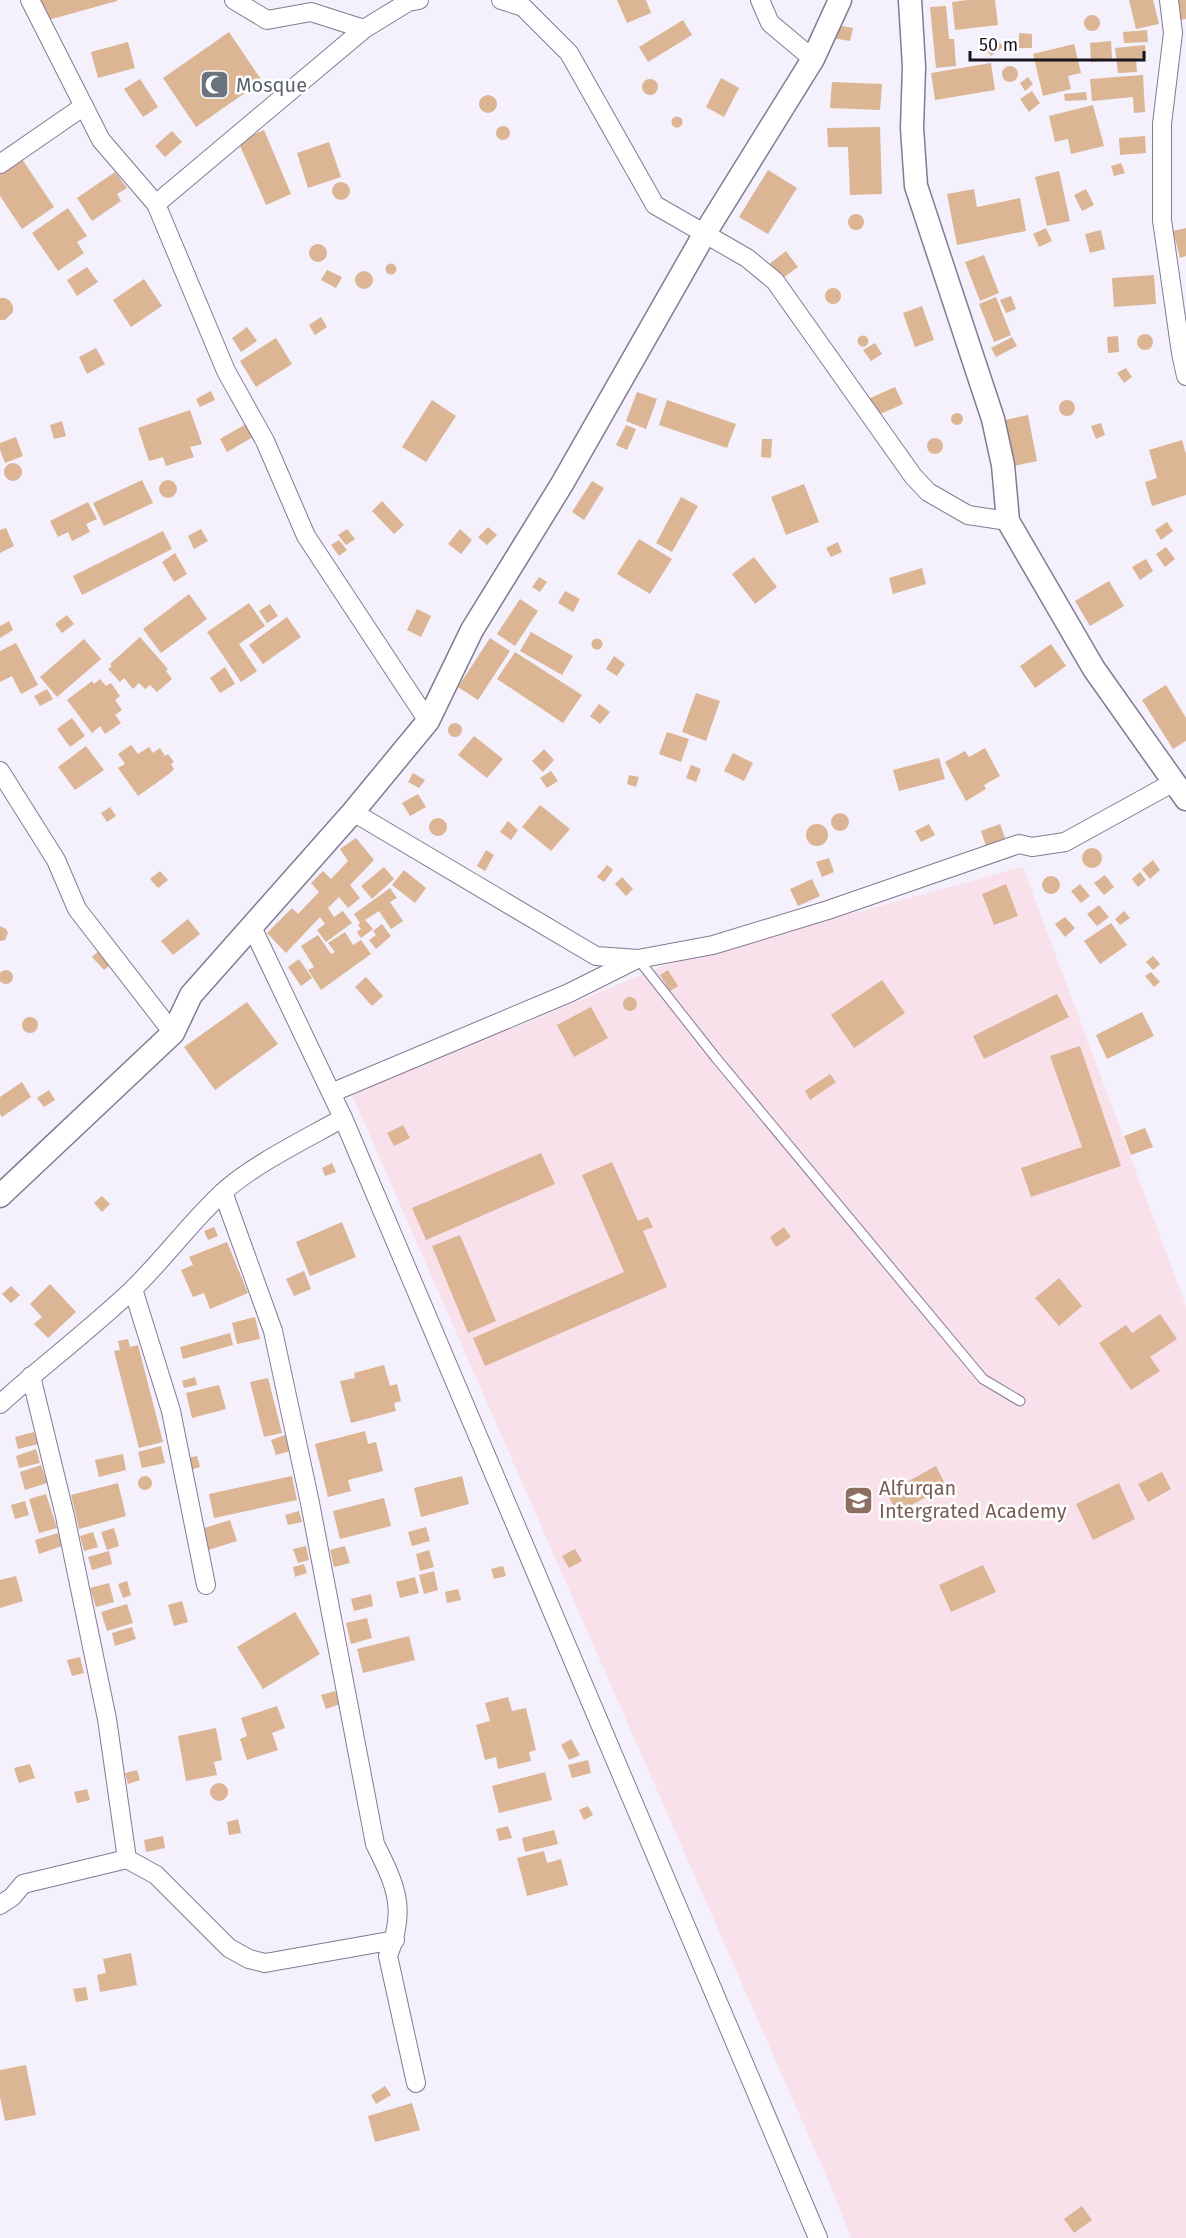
<svg xmlns="http://www.w3.org/2000/svg" width="1186" height="2238" font-family="'Fira Sans',sans-serif">
  <style>
    .education { fill: #f9e1eb }
    .building { fill: #dbb594 }
    .lines { fill: none; stroke-linecap: round; stroke-linejoin: round }
    .service-casing { stroke: #837a95; stroke-width: 11 }
    .minor-casing { stroke: #837a95; stroke-width: 20 }
    .tertiary-casing { stroke: #837a95; stroke-width: 25 }
    .service { stroke: #fff; stroke-width: 9 }
    .minor { stroke: #fff; stroke-width: 18 }
    .tertiary { stroke: #fff; stroke-width: 22 }
    .labels { text-anchor: middle; stroke-width: 5; stroke-linejoin: round; paint-order: stroke }
    .worship-label { font-size: 20px; fill: #5b616d; stroke: #fff; text-anchor: start }
    .education-label { font-size: 20px; fill: #785e54; stroke: #fff; text-anchor: start }
  </style>
  <rect width="100%" height="100%" fill="#f4f0fc"/>
  <path class="education" d="M1023,867L1186,1306V2238H851L832,2189L352,1095L668,964Z"/>
  <path class="building" d="M35,0H117V1L41,22Z
    M617,0H646L651,13L627,23Z
    M968,0H995L998,25L955,30L952,2Z
    M1129,0H1153L1159,24L1136,29Z
    M1178,0H1186V19L1181,20Z
    M946,6L949,39H954L956,66L936,68L930,7Z
    M1084 23a8 8 0 1 1 16 0a8 8 0 1 1-16 0Z
    M683,20L692,35L648,62L639,47Z
    M836,25L853,28L850,41L833,38Z
    M1147,30L1148,42L1124,43L1123,32Z
    M229,32L262,81L196,127L163,78Z
    M1019,33L1032,34V48H1019Z
    M995,36L1003,47L991,56L983,45Z
    M1111,41L1112,60L1091,62L1090,43Z
    M128,42L135,68L98,78L91,52Z
    M1074,44L1081,73L1068,76L1071,89L1043,96L1033,54Z
    M1145,45L1146,58L1136,59L1137,72L1118,73L1115,48Z
    M991,63L995,90L935,100L931,73Z
    M1002 74a8 8 0 1 1 16 0a8 8 0 1 1-16 0Z
    M1143,75L1145,112L1134,113L1133,97L1092,101L1090,79Z
    M1028,77L1033,84L1025,91L1020,83Z
    M721,78L739,88L724,117L706,107Z
    M140,79L158,107L143,117L124,89Z
    M642 87a8 8 0 1 1 16 0a8 8 0 1 1-16 0Z
    M832,82L882,84L880,110L830,108Z
    M1032,91L1040,103L1029,112L1020,99Z
    M1086,92L1087,100L1065,101L1064,94Z
    M479 104a9 9 0 1 1 18 0a9 9 0 1 1-18 0Z
    M1093,105L1104,146L1071,154L1068,139L1055,142L1049,116Z
    M671.5 122a5.5 5.5 0 1 1 11 0a5.5 5.5 0 1 1-11 0Z
    M496 133a7 7 0 1 1 14 0a7 7 0 1 1-14 0Z
    M880,127L882,194L850,195L848,147H828L827,128Z
    M264,130L291,194L266,205L238,141Z
    M172,131L182,142L165,157L155,146Z
    M1145,136L1146,153L1120,155L1119,138Z
    M329,142L341,177L308,188L297,153Z
    M18,153L54,207L22,229L0,196V165Z
    M1121,163L1125,173L1114,176L1111,166Z
    M768,170L797,188L768,234L739,217Z
    M1059,171L1070,221L1047,226L1035,177Z
    M115,172L127,188L117,194L121,201L92,221L77,198Z
    M332 191a9 9 0 1 1 18 0a9 9 0 1 1-18 0Z
    M974,189L977,207L1020,198L1026,231L957,245L947,194Z
    M1086,189L1094,205L1082,211L1074,195Z
    M68,208L87,236L77,242L84,253L58,271L32,233Z
    M848 222a8 8 0 1 1 16 0a8 8 0 1 1-16 0Z
    M1046,228L1052,241L1039,247L1033,234Z
    M1186,228V256L1180,258L1173,231Z
    M1101,230L1105,249L1090,253L1085,234Z
    M309 253a9 9 0 1 1 18 0a9 9 0 1 1-18 0Z
    M786,251L798,267L780,280L768,265Z
    M984,255L999,293L980,301L965,262Z
    M385.5 269a5.5 5.5 0 1 1 11 0a5.5 5.5 0 1 1-11 0Z
    M87,267L98,282L77,296L67,280Z
    M327,270L342,277L336,288L321,280Z
    M355 280a9 9 0 1 1 18 0a9 9 0 1 1-18 0Z
    M1154,275L1156,304L1114,307L1112,278Z
    M144,279L162,306L131,327L113,300Z
    M825 296a8 8 0 1 1 16 0a8 8 0 1 1-16 0Z
    M1011,296L1016,309L1006,313L1000,300Z
    M996,297L1011,335L994,342L979,304Z
    M0,298H5L10,301L13,306V312L5,320H0Z
    M922,306L934,340L915,347L903,313Z
    M321,317L327,327L315,335L309,325Z
    M247,327L257,341L241,352L232,338Z
    M1137 342a8 8 0 1 1 16 0a8 8 0 1 1-16 0Z
    M857.5 341a5.5 5.5 0 1 1 11 0a5.5 5.5 0 1 1-11 0Z
    M1118,336L1119,352L1108,353L1107,337Z
    M1012,337L1017,346L996,357L991,348Z
    M276,338L292,364L256,387L240,361Z
    M875,343L882,354L871,361L863,350Z
    M96,348L105,364L87,374L79,357Z
    M1126,368L1132,377L1124,383L1117,373Z
    M895,387L903,404L876,416L868,399Z
    M211,391L215,400L200,407L196,399Z
    M637,392L657,399L646,429L626,421Z
    M432,400L456,416L426,462L402,447Z
    M667,400L736,424L727,448L659,425Z
    M1059 408a8 8 0 1 1 16 0a8 8 0 1 1-16 0Z
    M190,410L202,444L190,447L194,457L166,466L163,457L149,461L138,428Z
    M951 419a6 6 0 1 1 12 0a6 6 0 1 1-12 0Z
    M1028,415L1037,461L1014,466L1005,420Z
    M62,421L66,436L54,439L50,425Z
    M1101,423L1105,435L1096,439L1091,426Z
    M246,424L253,437L227,452L220,439Z
    M626,425L636,429L627,450L616,445Z
    M16,437L23,456L5,463L0,450V443Z
    M927 446a8 8 0 1 1 16 0a8 8 0 1 1-16 0Z
    M762,439H772L771,458L761,457Z
    M1182,440L1186,454V495L1152,506L1145,482L1157,478L1149,450Z
    M4 472a9 9 0 1 1 18 0a9 9 0 1 1-18 0Z
    M159 489a9 9 0 1 1 18 0a9 9 0 1 1-18 0Z
    M142,480L153,503L104,526L93,503Z
    M592,481L604,488L584,520L572,512Z
    M804,484L819,522L786,535L771,497Z
    M681,497L698,506L672,552L656,543Z
    M382,501L404,525L394,534L372,511Z
    M88,502L97,519L86,524L90,532L72,541L68,532L58,537L50,521Z
    M1167,522L1173,531L1161,540L1155,530Z
    M488,527L497,535L487,545L478,537Z
    M6,528L14,546L0,553V530Z
    M201,529L208,541L194,549L188,536Z
    M347,529L355,539L346,545L338,535Z
    M460,529L472,540L461,554L448,544Z
    M163,531L172,549L82,595L73,576Z
    M639,539L672,559L650,594L617,574Z
    M339,540L347,550L339,556L331,545Z
    M838,542L842,552L831,557L826,548Z
    M1166,547L1175,559L1165,567L1156,554Z
    M175,553L187,574L174,582L162,562Z
    M754,557L777,587L755,604L732,574Z
    M1146,559L1153,571L1140,580L1132,567Z
    M922,568L926,584L893,594L889,578Z
    M539,577L547,582L540,592L532,587Z
    M1109,581L1124,606L1090,626L1075,601Z
    M565,591L580,599L573,612L558,603Z
    M189,594L207,619L161,653L143,629Z
    M520,599L538,611L515,646L497,634Z
    M249,603L265,626L239,644L257,671L241,682L207,632Z
    M270,604L278,616L267,623L259,611Z
    M417,609L431,616L421,637L407,630Z
    M67,615L74,624L62,633L55,624Z
    M287,617L301,637L263,664L249,645Z
    M9,621L13,630L0,638V626Z
    M531,632L573,656L562,675L520,651Z
    M140,637L168,669L166,671L172,679L157,692L150,685L145,689L139,683L133,689L124,678L120,682L108,669L112,666L110,664Z
    M490,638L510,651L478,700L458,687Z
    M591.5 644a5.5 5.5 0 1 1 11 0a5.5 5.5 0 1 1-11 0Z
    M84,639L101,659L57,697L40,677Z
    M16,643L38,685L21,694L12,676L0,682V651Z
    M1051,644L1066,666L1035,688L1020,666Z
    M515,652L582,695L563,723L497,679Z
    M614,656L625,664L617,676L606,669Z
    M225,667L235,684L220,693L210,678Z
    M100,679L106,686L111,683L120,696L115,700L122,710L115,715L121,723L105,734L100,726L92,733L67,700L92,681L94,684Z
    M1166,685L1186,718V741L1173,749L1142,700Z
    M47,689L53,699L40,706L34,696Z
    M696,693L720,701L706,741L682,732Z
    M599,704L610,712L600,724L590,716Z
    M72,718L85,736L70,747L57,729Z
    M448 730a7 7 0 1 1 14 0a7 7 0 1 1-14 0Z
    M667,732L689,739L681,762L659,754Z
    M474,736L503,759L487,778L458,755Z
    M131,745L138,754L149,747L153,753L160,748L165,756L168,754L174,762L171,764L174,769L169,774L138,796L118,768L125,764L118,754Z
    M86,746L104,770L75,790L58,767Z
    M985,748L1000,776L984,785L986,789L966,801L945,762L965,751L969,757Z
    M544,749L554,760L543,772L532,761Z
    M733,753L753,763L744,781L724,771Z
    M939,758L945,779L899,791L893,770Z
    M691,765L701,769L696,782L686,778Z
    M551,771L558,781L547,788L540,778Z
    M413,773L425,780L419,788L408,782Z
    M629,775L639,777L636,787L627,784Z
    M418,794L426,807L410,816L402,803Z
    M540,805L570,829L551,851L522,827Z
    M110,807L116,816L107,822L101,813Z
    M831 822a9 9 0 1 1 18 0a9 9 0 1 1-18 0Z
    M429 827a9 9 0 1 1 18 0a9 9 0 1 1-18 0Z
    M508,821L518,830L511,840L500,832Z
    M929,824L935,835L921,842L915,831Z
    M1000,824L1005,838L986,846L981,831Z
    M806 835a11 11 0 1 1 22 0a11 11 0 1 1-22 0Z
    M356,838L374,860L350,885L360,898L348,908L339,897L328,908L334,917L343,911L352,923L326,942L317,930L325,924L320,917L286,953L267,933L292,908L298,914L319,892L311,883L323,871L331,879L348,861L340,849Z
    M1082 858a10 10 0 1 1 20 0a10 10 0 1 1-20 0Z
    M486,850L494,855L485,871L477,866Z
    M829,858L834,872L822,877L816,862Z
    M1153,860L1160,870L1150,879L1142,869Z
    M607,865L613,870L604,882L597,877Z
    M384,867L394,879L372,899L361,886Z
    M404,870L426,888L415,903L392,885Z
    M160,871L168,880L158,888L150,879Z
    M1140,872L1146,880L1138,887L1132,879Z
    M1105,875L1114,887L1104,895L1094,883Z
    M1042 885a9 9 0 1 1 18 0a9 9 0 1 1-18 0Z
    M622,877L633,889L626,896L615,884Z
    M812,879L820,896L798,906L790,889Z
    M1006,884L1018,916L994,925L982,894Z
    M1080,884L1090,896L1081,903L1071,891Z
    M390,888L397,898L390,902L403,921L391,929L379,911L365,920L373,929L361,938L357,932L361,929L358,925L360,923L354,914Z
    M1099,905L1109,917L1097,926L1087,914Z
    M1124,911L1130,918L1120,925L1115,919Z
    M1065,917L1075,928L1065,937L1055,924Z
    M188,919L200,934L173,955L161,941Z
    M1111,923L1127,945L1100,964L1084,941Z
    M382,924L391,936L376,949L369,940L376,935L373,931Z
    M0,926L6,929L8,933L5,940L0,941Z
    M345,932L353,945L361,940L371,954L321,990L308,970L314,967L301,946L318,935L331,954L335,952L328,943Z
    M103,947L115,961L104,970L92,957Z
    M1153,956L1160,964L1153,970L1146,962Z
    M299,959L312,978L301,986L288,967Z
    M-1 977a7 7 0 1 1 14 0a7 7 0 1 1-14 0Z
    M668,970L678,986L670,991L660,975Z
    M1151,972L1160,982L1154,987L1145,976Z
    M366,977L383,996L372,1006L355,987Z
    M882,980L905,1013L854,1048L831,1015Z
    M1057,994L1069,1017L984,1059L973,1036Z
    M623 1004a7 7 0 1 1 14 0a7 7 0 1 1-14 0Z
    M247,1002L278,1044L215,1090L184,1047Z
    M591,1007L608,1038L574,1057L557,1025Z
    M1142,1012L1154,1036L1107,1059L1096,1035Z
    M22 1025a8 8 0 1 1 16 0a8 8 0 1 1-16 0Z
    M1080,1046L1121,1166L1031,1197L1021,1168L1082,1147L1050,1056Z
    M830,1074L836,1082L810,1100L805,1091Z
    M22,1082L31,1097L2,1117L0,1114V1097Z
    M49,1090L55,1100L44,1107L37,1098Z
    M403,1125L410,1138L394,1146L387,1133Z
    M1145,1128L1153,1147L1131,1155L1124,1136Z
    M541,1153L555,1184L426,1240L412,1208Z
    M612,1162L638,1221L648,1217L653,1227L643,1231L667,1287L485,1366L473,1338L624,1272L582,1175Z
    M332,1163L336,1172L325,1176L322,1168Z
    M102,1196L110,1204L102,1212L94,1203Z
    M342,1222L356,1257L310,1276L296,1242Z
    M214,1227L218,1236L208,1240L204,1231Z
    M784,1227L791,1237L776,1247L770,1237Z
    M460,1235L496,1321L468,1333L432,1246Z
    M227,1242L248,1293L210,1309L204,1293L193,1297L181,1270L193,1265L189,1257Z
    M304,1271L311,1289L294,1296L286,1279Z
    M1059,1278L1082,1306L1059,1326L1035,1298Z
    M50,1284L76,1312L48,1338L34,1324L42,1317L30,1304Z
    M11,1286L20,1295L11,1303L2,1294Z
    M1160,1314L1177,1339L1150,1357L1160,1371L1131,1390L1099,1343L1126,1325L1132,1333Z
    M255,1317L260,1339L237,1344L232,1323Z
    M230,1333L233,1345L183,1359L180,1347Z
    M128,1339L130,1347L138,1345L163,1442L139,1448L114,1351L120,1350L118,1341Z
    M384,1365L390,1386L397,1384L401,1401L394,1403L396,1411L351,1423L340,1381L355,1378L354,1373Z
    M195,1377L197,1385L184,1388L182,1381Z
    M268,1378L282,1433L264,1437L250,1382Z
    M219,1385L226,1409L192,1418L186,1393Z
    M365,1431L368,1444L376,1442L383,1471L348,1480L351,1491L328,1497L315,1444Z
    M34,1432L38,1444L18,1449L15,1437Z
    M285,1435L290,1451L276,1455L271,1440Z
    M161,1446L165,1463L142,1468L138,1452Z
    M36,1449L40,1463L19,1468L16,1456Z
    M123,1454L126,1470L99,1477L95,1460Z
    M197,1456L200,1467L190,1470L188,1458Z
    M41,1465L47,1483L25,1490L20,1472Z
    M936,1466L946,1486L897,1513L887,1493Z
    M1162,1472L1171,1489L1148,1502L1138,1484Z
    M292,1476L297,1500L214,1518L209,1494Z
    M462,1476L469,1504L421,1517L414,1488Z
    M138 1483a7 7 0 1 1 14 0a7 7 0 1 1-14 0Z
    M118,1483L126,1516L79,1529L71,1495Z
    M1119,1483L1135,1519L1093,1540L1076,1504Z
    M46,1494L57,1528L39,1533L29,1499Z
    M384,1498L391,1526L340,1539L333,1511Z
    M25,1501L29,1515L15,1519L11,1505Z
    M299,1511L302,1522L288,1525L285,1515Z
    M230,1520L237,1541L205,1551L198,1530Z
    M426,1527L430,1541L412,1546L408,1532Z
    M114,1528L119,1546L107,1550L101,1532Z
    M93,1532L98,1547L84,1551L80,1536Z
    M58,1533L62,1546L39,1554L35,1540Z
    M306,1546L309,1560L298,1563L293,1549Z
    M345,1546L350,1563L334,1567L330,1550Z
    M575,1549L582,1561L569,1568L562,1556Z
    M429,1550L434,1567L420,1571L416,1554Z
    M109,1551L112,1564L92,1570L88,1557Z
    M304,1564L307,1573L295,1577L293,1567Z
    M983,1565L996,1592L951,1612L939,1585Z
    M503,1566L506,1576L494,1579L491,1569Z
    M434,1571L438,1590L424,1594L419,1575Z
    M16,1576L23,1601L0,1608V1580Z
    M415,1577L419,1593L400,1598L396,1582Z
    M127,1581L131,1595L123,1598L118,1584Z
    M109,1583L114,1602L96,1607L90,1588Z
    M458,1589L461,1600L447,1603L445,1592Z
    M371,1594L373,1606L354,1611L351,1599Z
    M182,1601L188,1622L174,1626L168,1605Z
    M127,1604L133,1623L107,1631L101,1612Z
    M295,1612L320,1654L263,1689L237,1647Z
    M367,1618L372,1638L351,1644L346,1623Z
    M132,1627L136,1639L115,1646L112,1633Z
    M409,1636L415,1660L363,1673L357,1649Z
    M80,1657L84,1673L72,1676L67,1660Z
    M335,1691L340,1704L326,1709L321,1695Z
    M508,1697L512,1711L526,1708L536,1750L529,1752L531,1761L498,1769L496,1757L485,1760L476,1725L490,1721L485,1703Z
    M277,1706L285,1728L272,1733L278,1750L247,1760L240,1739L247,1736L241,1718Z
    M216,1728L222,1760L214,1762L217,1775L186,1781L178,1736Z
    M571,1739L580,1755L569,1760L561,1745Z
    M588,1760L591,1773L572,1778L568,1765Z
    M30,1764L35,1778L19,1783L14,1768Z
    M137,1770L140,1780L128,1784L125,1773Z
    M545,1772L552,1800L499,1813L492,1786Z
    M210 1792a9 9 0 1 1 18 0a9 9 0 1 1-18 0Z
    M87,1789L90,1800L77,1803L74,1792Z
    M588,1806L593,1815L584,1820L579,1810Z
    M238,1819L241,1833L229,1835L227,1822Z
    M508,1826L512,1838L499,1841L496,1829Z
    M554,1830L558,1844L525,1852L522,1838Z
    M163,1836L165,1848L146,1852L144,1840Z
    M544,1851L547,1863L561,1859L568,1885L527,1896L517,1858Z
    M131,1953L137,1985L100,1992L97,1975L106,1973L103,1959Z
    M86,1987L88,2000L76,2002L73,1989Z
    M26,2065L36,2115L5,2121L0,2097V2070Z
    M385,2086L391,2095L376,2104L371,2095Z
    M412,2103L420,2130L375,2142L368,2116Z
    M1082,2206L1092,2220L1074,2233L1064,2219Z"/>
  <g class="lines">
    <defs>
      <path id="service" d="M638,959L716,1058L983,1379L1020,1401"/>
      <path id="minor" d="M30,0L101,140L156,204L226,371L265,441L306,536L428,721
        M234,0L267,20L311,12L364,29
        M501,0L523,7L569,53L655,205L747,258L775,281L913,476L928,492L968,515L1008,521
        M760,0L770,23L813,59
        M1169,0L1173,33L1162,124V220L1181,353L1186,376
        M0,164L84,106
        M156,204L364,29L408,2L419,0
        M0,771L56,860L77,909L173,1033
        M353,812L596,956L638,959L713,945L828,910L1019,844L1032,847L1065,842L1174,782
        M252,927L343,1118L818,2238
        M331,1093L569,993L637,959
        M223,1192L273,1331L310,1503L375,1844C396,1886 407,1909 388,1956L416,2083
        M133,1289L171,1411L206,1585
        M31,1376L65,1516L107,1719L127,1859
        M0,1404C43,1365 90,1330 132,1290C164,1259 190,1223 222,1193C252,1165 306,1139 343,1118
        M0,1905L12,1897L23,1884L127,1859L156,1875L229,1948L249,1959L265,1963L395,1940"/>
      <path id="tertiary" d="M910,0L914,67L912,128L916,186L993,419L1003,465L1008,521L1094,669L1186,799
        M0,1196L173,1033L191,995L353,812L428,721L472,630L562,484L705,233L813,59L840,0"/>
    </defs>
    <use href="#service" class="service-casing"/>
    <use href="#minor" class="minor-casing"/>
    <use href="#tertiary" class="tertiary-casing"/>
    <use href="#service" class="service"/>
    <use href="#minor" class="minor"/>
    <use href="#tertiary" class="tertiary"/>
  </g>
  <defs>
    <symbol id="mosque-square" viewBox="-11 -11 22 22"><rect x="-9" y="-9" width="18" height="18" rx="4" fill="#6b7280" stroke="#fff"/><path d="M3.5-4.9A6 6 0 1 0 3.5 4.9A5 5 0 1 1 3.5-4.9Z" fill="#fff"/></symbol>
    <symbol id="school-square" viewBox="-11 -11 22 22"><rect x="-9" y="-9" width="18" height="18" rx="4" fill="#8d6e63" stroke="#fff"/><path d="M0-5L7-2L0 1L-7-2ZM-4 1L0 2.5L4 1V4Q0 6-4 4Z" fill="#fff"/></symbol>
  </defs>
  <g fill-rule="evenodd">
    <use href="#mosque-square" x="198" y="68" width="33" height="33"/>
    <use href="#school-square" x="842" y="1484" width="33" height="33"/>
  </g>
  <g class="labels">
    <g class="worship-label">
      <text x="236" y="92">Mosque</text>
    </g>
    <g class="education-label">
      <text x="879" y="1495">Alfurqan<tspan x="879" dy="23">Intergrated Academy</tspan></text>
    </g>
  </g>
  <path d="M970 51v9h174v-9" fill="none" stroke="#19151f" stroke-width="3"/>
  <text x="979" y="51" font-size="18" fill="#19151f" stroke="#ffffff" stroke-width="4.5" paint-order="stroke">50 m</text>
</svg>
